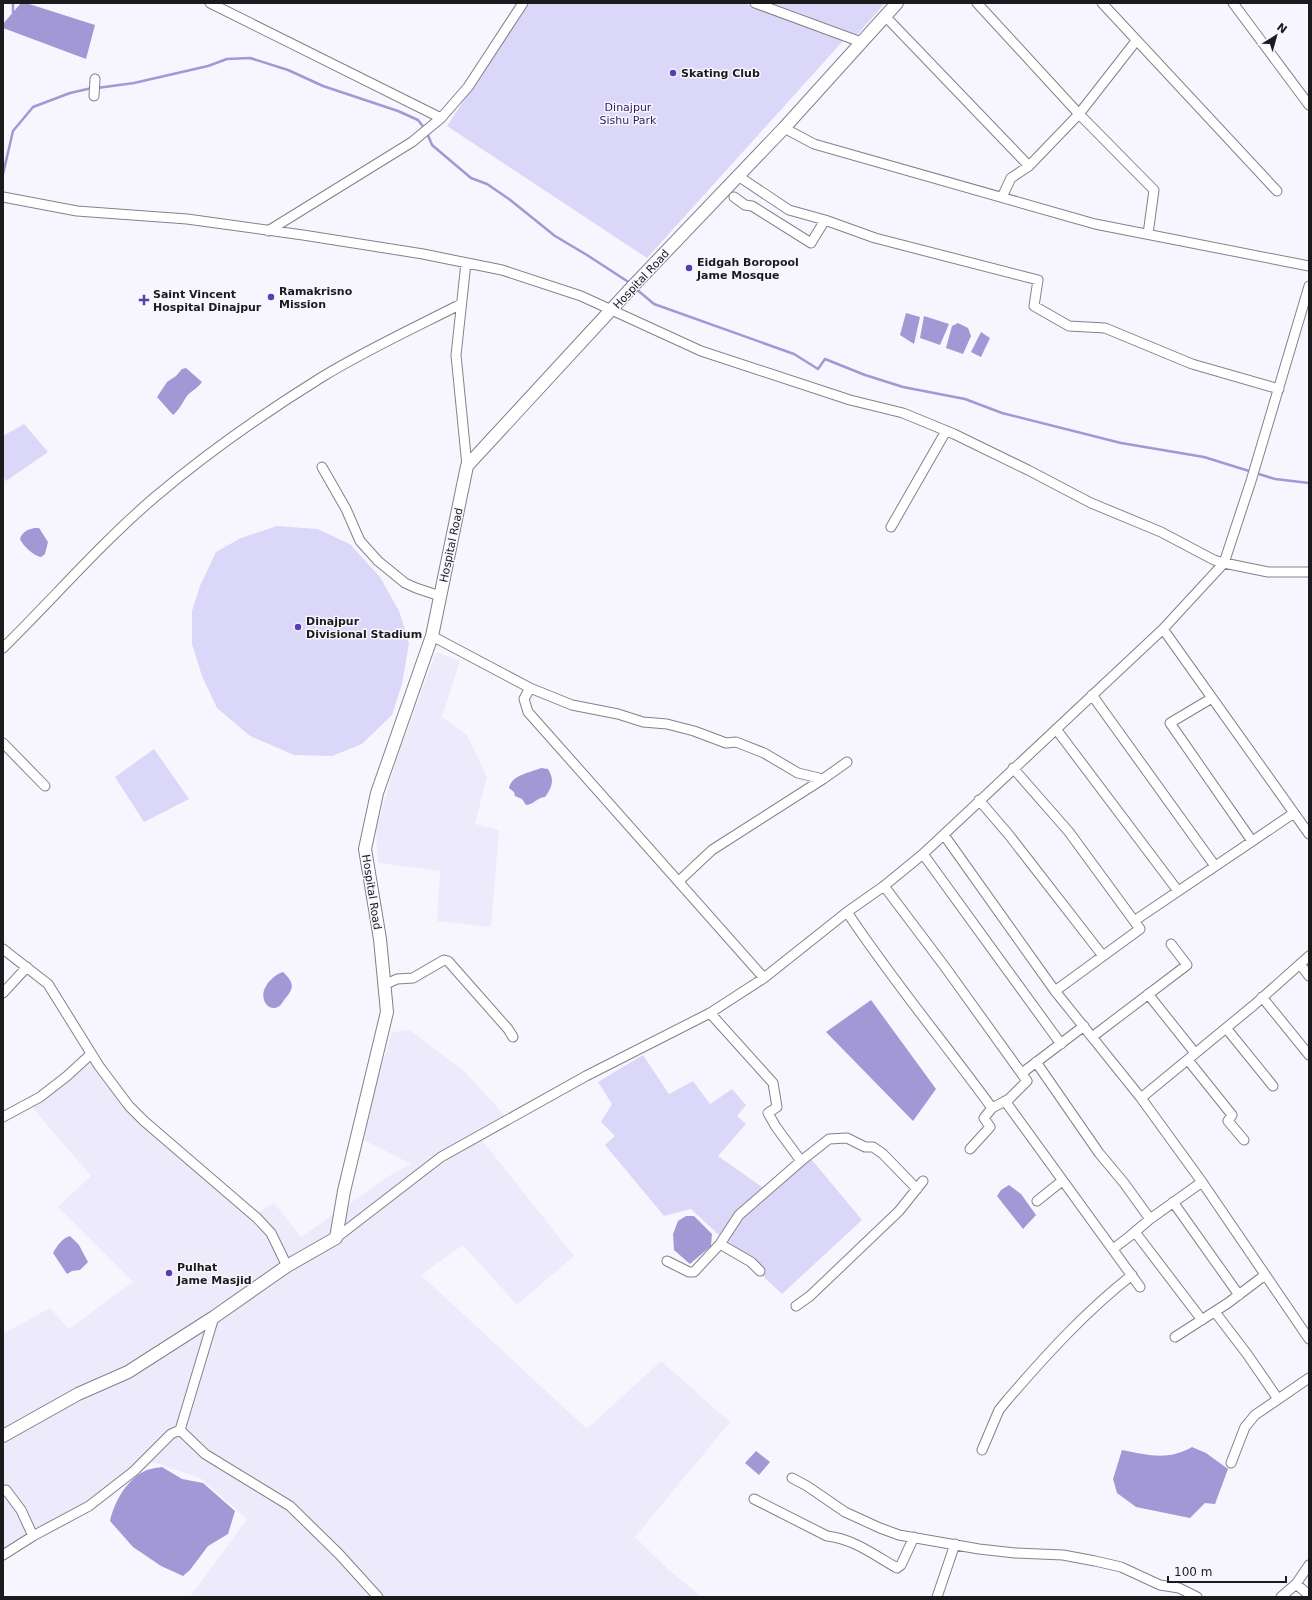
<svg xmlns="http://www.w3.org/2000/svg" width="1312" height="1600" font-family="'DejaVu Sans',sans-serif">
  <style>
    .built { fill: #edebfb }
    .green { fill: #dbd7f8 }
    .water { fill: #a198d5 }
    .lines { fill: none; stroke-linecap: round; stroke-linejoin: round }
    .stream { stroke: #a198d5; stroke-width: 2.5 }
    .minor-casing { stroke: #838289; stroke-width: 11 }
    .major-casing { stroke: #838289; stroke-width: 14 }
    .minor { stroke: #fff; stroke-width: 9 }
    .major { stroke: #fff; stroke-width: 12 }
    .poi-dot { fill: #5c3ab3; stroke: #f7f6fe; stroke-width: 1.5 }
    .labels { text-anchor: middle; stroke-width: 3; stroke-linejoin: round; paint-order: stroke }
    .poi-label { font-size: 11px; font-weight: bold; fill: #1b1b1d; stroke: #f7f6fe; text-anchor: start }
    .park-label { font-size: 11px; fill: #2f1b62; stroke: #f7f6fe }
    .street-label { font-size: 11px; fill: #1b1b1d; stroke: #f7f6fe }
  </style>
  <rect width="100%" height="100%" fill="#f7f6fe"/>
  <path class="built" d="M436,652L460,661L442,717L467,735L487,777L475,824L499,830L491,927L437,921L440,871L378,863L376,830L396,761Z
    M410,1030L466,1073L505,1116L478,1135L574,1256L517,1305L463,1245L421,1275L587,1429L661,1361L730,1422L635,1537L669,1570L702,1597H190L247,1519L200,1478L156,1463H148L85,1505L3,1553V1334L50,1308L69,1329L133,1282L58,1207L91,1176L31,1106L92,1061L127,1109L250,1217L274,1203L301,1237L395,1172L411,1164L364,1140L371,1101L392,1032Z"/>
  <path class="green" d="M528,3H744L843,41L647,258L447,126Z
    M767,3H885L857,35Z
    M24,424L48,452L6,481L3,476V436Z
    M277,526L317,529L350,544L380,577L399,611L409,643L402,684L392,715L362,744L332,756L294,755L250,736L217,708L202,676L192,644V611L200,586L216,552L241,538Z
    M154,749L189,799L144,822L115,777Z
    M643,1055L669,1094L693,1081L710,1104L732,1089L746,1105L737,1116L746,1124L718,1156L762,1187L807,1154L862,1220L782,1294L691,1209L664,1216L605,1145L615,1136L601,1122L612,1104L598,1082Z"/>
  <path class="water" d="M21,3H26L95,25L86,59L3,28V24Z
    M906,313L920,317L914,344L900,335Z
    M924,316L949,324L940,345L920,338Z
    M958,323L968,328L971,336L963,354L946,348L952,326Z
    M981,332L990,338L981,357L971,352Z
    M186,368L202,382C198,388 191,391 187,396C182,403 180,409 173,415L157,397L167,382L176,376L182,369Z
    M35,528H39L48,542L45,554L41,557C34,556 23,546 20,539C22,532 28,529 35,528Z
    M541,768L548,769C555,780 552,787 545,797C536,798 535,804 526,805L522,799L515,796L514,792L509,788C512,775 529,773 541,768Z
    M283,972C295,983 294,989 284,1000C282,1004 279,1007 275,1008C264,1009 261,995 265,988C268,981 276,974 283,972Z
    M871,1000L936,1089L913,1121L826,1032Z
    M1009,1185L1021,1194L1036,1215L1023,1229L997,1196L1001,1190Z
    M686,1216H694L712,1234L711,1246L690,1264L674,1250L673,1234L678,1221Z
    M70,1236L79,1245L88,1262L80,1270L72,1271L67,1274L53,1253C57,1246 62,1238 70,1236Z
    M1192,1447L1206,1453L1228,1469L1215,1504L1205,1503L1190,1518L1136,1507L1117,1493L1113,1479L1122,1450C1147,1455 1168,1461 1192,1447Z
    M756,1451L770,1462L759,1475L745,1463Z
    M162,1467L182,1479L203,1483L235,1511L228,1534L208,1546L190,1570L183,1576L161,1566L133,1547L110,1521C114,1503 125,1483 141,1473C147,1469 155,1468 162,1467Z"/>
  <g class="lines">
    <path class="stream" d="M13,12V3
      M97,88L134,83L208,66L227,59L250,58L288,70L323,86L398,111L418,120L425,129
      M427,133L432,145L471,178L487,184L509,199L555,236L587,255L630,283
      M3,174L13,131L33,107L70,93L92,88
      M635,288L654,304L794,354L818,369L825,359L865,375L903,387L965,399L1002,413L1121,443L1204,457L1275,479L1309,483"/>
    <defs>
      <path id="minor" d="M210,3L441,118
        M755,3L861,42
        M977,3L1079,114L1154,190L1148,234
        M1102,3L1277,191
        M1233,3L1309,105
        M885,16L1029,166
        M94,96L95,79
        M784,128L814,144L1095,224L1309,266
        M738,176L789,210L825,220L875,238L1038,280L1034,306L1069,326L1105,328L1192,364L1279,389
        M3,197L77,211L187,219L303,235L423,254L502,270L581,296L701,351L850,400L903,413L954,434L1028,470L1091,503L1161,532L1214,560L1224,563L1268,572H1309
        M734,197L745,205L752,206L811,243L825,220
        M1002,197L1011,178L1029,166L1079,114L1136,41
        M268,231L412,142L441,118L468,87L523,3
        M466,263L456,355L467,466
        M322,467L346,509L360,541L378,561L405,583L416,588L440,596
        M891,527L946,431
        M1163,629L1309,834
        M432,636L530,688L572,705L618,714L643,722L667,724L694,731L726,743L736,742L764,753L798,773L823,779
        M3,648C54,598 100,544 155,497C207,453 264,413 322,377C366,350 414,328 461,304
        M530,688L524,699L528,712L764,978
        M1092,695L1215,866
        M1212,698L1170,723L1252,841
        M1056,729L1178,891
        M3,743L45,786
        M1013,768L1069,832L1140,929L1055,991
        M979,800L1009,835L1103,956
        M944,835L1055,991L1141,1098L1254,1005L1309,956
        M923,854L1061,1044
        M679,881L712,850L823,779L847,762
        M884,886L945,967L1027,1081L1009,1099L992,1108L984,1118L990,1127L970,1149
        M847,912C892,980 944,1042 992,1108
        M1134,921L1294,813
        M3,949L48,984L99,1066L129,1106L144,1121L257,1218L271,1233L287,1266
        M1300,964L1309,976
        M384,985L397,979L413,978L444,960L448,961L508,1029L513,1037
        M3,993L27,967
        M1148,994L1195,1053
        M1262,997L1309,1055
        M710,1013L773,1083L777,1107L768,1113L776,1127L801,1161
        M1226,1028L1273,1086
        M1092,1037L1187,965L1171,944
        M1188,1060L1232,1115L1228,1121L1244,1140
        M1036,1062L1099,1153L1124,1183L1150,1219
        M1022,1073L1084,1026
        M1141,1098L1202,1182L1309,1339
        M1005,1101L1140,1287
        M3,1117L40,1097L67,1076L91,1054
        M1037,1201L1062,1181
        M1173,1202L1239,1295
        M1135,1232L1202,1320
        M336,1238L441,1157L586,1076L710,1013L764,978L847,912L884,886L923,854L1163,629L1224,563L1251,481L1309,286
        M720,1244L751,1262L760,1271
        M1113,1249L1130,1236L1150,1219L1202,1182
        M667,1261L689,1272H694L720,1244L739,1215L801,1161L829,1139L847,1138L865,1147H873L883,1154L917,1189
        M796,1306L810,1296L899,1211L923,1181
        M1215,1312L1247,1354L1278,1399
        M214,1317L180,1430L205,1454L290,1506L339,1554L378,1597
        M1175,1337L1228,1303L1265,1275
        M982,1450L999,1410L1008,1399C1046,1355 1086,1311 1132,1275
        M1231,1463L1245,1427L1255,1415L1309,1378
        M792,1478L807,1486L845,1512L880,1528L899,1535L979,1549L1015,1553L1063,1555L1095,1561L1121,1567L1160,1585L1179,1588L1197,1597
        M6,1490L21,1510L33,1536
        M754,1499L827,1536C854,1539 874,1555 897,1568L901,1565L914,1537
        M3,1555L33,1536L89,1506L134,1471L171,1434L180,1430
        M1296,1584L1309,1595
        M937,1597L955,1544
        M1281,1597L1296,1584L1309,1565"/>
      <path id="major" d="M3,1436L78,1394L128,1372L214,1317L287,1266L336,1238L344,1191L387,1012L380,939L365,849L377,793L432,636L467,466L633,286L784,128L897,3"/>
    </defs>
    <use href="#minor" class="minor-casing"/>
    <use href="#major" class="major-casing"/>
    <use href="#minor" class="minor"/>
    <use href="#major" class="major"/>
  </g>
  <g class="poi-dot">
    <circle cx="673" cy="73" r="4"/>
    <circle cx="689" cy="268" r="4"/>
    <circle cx="271" cy="297" r="4"/>
    <path d="M142 294h4v4h4v4h-4v4h-4v-4h-4v-4h4z"/>
    <circle cx="298" cy="627" r="4"/>
    <circle cx="169" cy="1273" r="4"/>
  </g>
  <g class="labels">
    <g class="poi-label">
      <text x="681" y="77">Skating Club</text>
      <text x="697" y="266">Eidgah Boropool<tspan x="697" dy="13">Jame Mosque</tspan></text>
      <text x="279" y="295">Ramakrisno<tspan x="279" dy="13">Mission</tspan></text>
      <text x="153" y="298">Saint Vincent<tspan x="153" dy="13">Hospital Dinajpur</tspan></text>
      <text x="306" y="625">Dinajpur<tspan x="306" dy="13">Divisional Stadium</tspan></text>
      <text x="177" y="1271">Pulhat<tspan x="177" dy="13">Jame Masjid</tspan></text>
    </g>
    <g class="park-label">
      <text x="628" y="111">Dinajpur<tspan x="628" dy="13">Sishu Park</tspan></text>
    </g>
    <g class="street-label">
      <text transform="translate(641 279) rotate(-47)" y="4">Hospital Road</text>
      <text transform="translate(451 545) rotate(-78)" y="4">Hospital Road</text>
      <text transform="translate(372 892) rotate(81)" y="4">Hospital Road</text>
    </g>
  </g>
  <rect width="1312" height="1600" fill="none" stroke="#1b1b1d" stroke-width="8"/>
  <g transform="translate(1276 36) rotate(37)" stroke="#f7f6fe" stroke-width="3" paint-order="stroke">
  <path d="M0-3L7 15L0 10L-7 15Z" fill="#1b1b1d"/>
  <text y="-6" font-size="11" font-weight="bold" text-anchor="middle" fill="#1b1b1d">N</text>
  </g>
  <path d="M1168 1576v6h118v-6" fill="none" stroke="#1b1b1d" stroke-width="2"/>
  <text x="1174" y="1576" font-size="12" fill="#1b1b1d" stroke="#f7f6fe" stroke-width="3" paint-order="stroke">100 m</text>
</svg>
